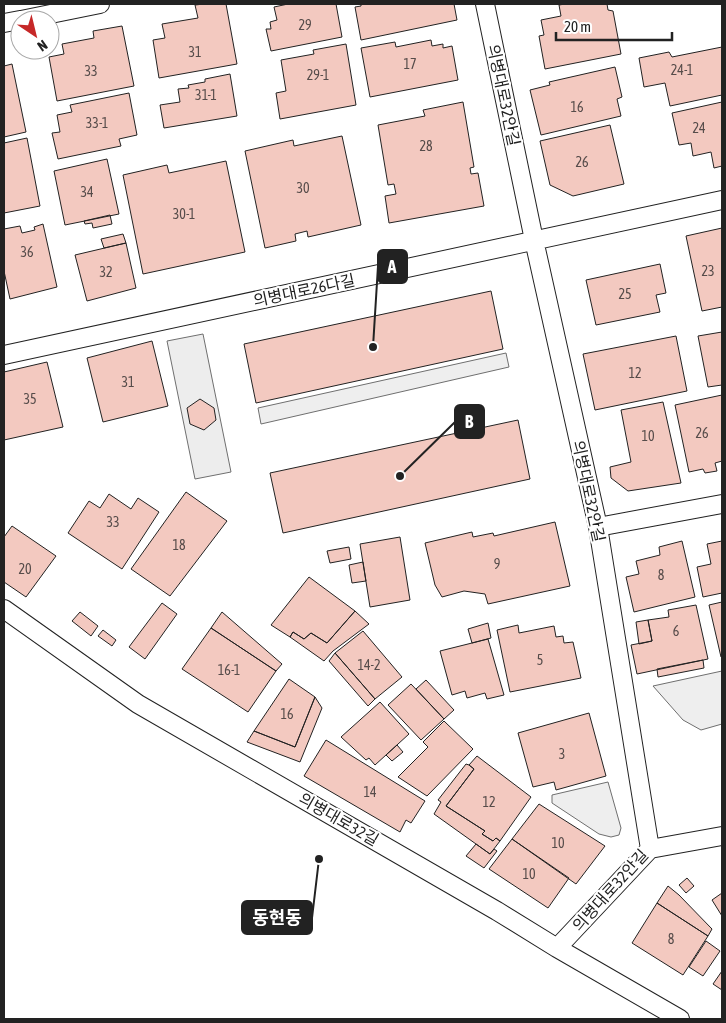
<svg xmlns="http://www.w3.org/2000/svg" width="726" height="1023" font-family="'Asap Condensed','Noto Sans KR',sans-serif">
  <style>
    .green { fill: #eee; stroke: #6f6f6f }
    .parking { fill: #ededed; stroke: #6f6f6f }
    .building { fill: #f3c9c0; stroke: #222 }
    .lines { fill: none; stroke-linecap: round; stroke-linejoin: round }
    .lane-casing { stroke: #222; stroke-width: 20 }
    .lane { stroke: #fff; stroke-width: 18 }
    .labels { text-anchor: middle; stroke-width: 4; stroke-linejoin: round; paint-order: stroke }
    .number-label { font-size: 14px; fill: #564c4a }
    .street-label { font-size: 16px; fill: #222; stroke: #fff }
    .leader { fill: none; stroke: #222; stroke-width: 2 }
    .callout-dot { fill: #222; stroke: #fff; stroke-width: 2 }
    .callout { fill: #222; stroke: #222; stroke-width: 2 }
    .callout-label { font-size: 18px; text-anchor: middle; font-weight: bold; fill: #fff }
  </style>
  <rect width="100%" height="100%" fill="#fff"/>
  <path class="green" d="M506,353L509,367L261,424L258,408Z
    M722,671V724L701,730L683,720L653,686Z
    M608,782L621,828L619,835L611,837L599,834L552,803V795Z"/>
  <path class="parking" d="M203,334L231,472L195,479L167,341Z"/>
  <path class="building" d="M204,4H226L237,64L159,78L153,40L165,38L162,24L198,18L195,5Z
    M288,4H336L342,37L271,51L266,29H271L270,22L277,20L274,7Z
    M361,4H454L457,20L361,40L355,7L361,6Z
    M565,4H607L608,10L613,11L621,54L545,69L539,36L544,35L541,20L561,16L559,5Z
    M122,26L134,86L57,101L49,57L64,54L62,44L94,38L93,31Z
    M431,40L432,46L443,44V48L452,46L458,80L370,97L361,48L395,42L396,47Z
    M346,44L356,105L280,119L276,93L286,91L281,60L314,54L313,50Z
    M722,47V95L670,106L665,83L644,87L639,58L669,52L672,57Z
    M12,64L26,132L4,137V66Z
    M615,67L622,97L617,99L621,116L541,135L530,90L550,85L549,82Z
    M230,74L237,116L164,128L160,105L180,102L178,89L189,88L188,85L205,82V79Z
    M129,93L137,135L119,139L121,146L58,159L52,133L60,132L57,115L72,112L70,105Z
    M463,102L474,167L470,168L471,174L478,173L484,206L389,223L385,196L396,194L394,184L388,185L378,125L425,116L423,110Z
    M722,102V166L714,168L711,152L693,156L691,143L679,145L672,113Z
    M610,125L624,184L573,196L550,185L540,141Z
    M342,136L361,225L308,237L307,231L295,234L296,241L265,248L245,151L293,140L294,146Z
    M27,138L40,206L4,213V143Z
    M107,159L119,214L65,225L54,171Z
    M226,161L245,252L143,274L123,175L167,165L169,173Z
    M110,215L112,224L93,228L92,223L85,224L84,221Z
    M43,224L57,287L10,299L4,271V229L20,226L22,233L35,230L34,227Z
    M722,228V307L702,311L686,236Z
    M123,234L126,243L104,248L101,239Z
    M126,243L136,288L87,301L75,255Z
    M660,264L666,293L656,295L660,312L596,325L586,280Z
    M491,291L503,349L256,403L244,344Z
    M722,332V385L708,387L698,336Z
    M676,336L687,391L595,410L583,354Z
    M152,341L168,406L103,422L87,358Z
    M47,362L63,427L4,440V372Z
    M722,395V461L715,463L717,471L705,473L703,469L689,472L675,405Z
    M200,399L214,408L216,420L204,430L190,424L187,408Z
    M663,402L681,483L628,491L611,478L610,467L631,462L621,410Z
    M518,420L530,479L283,533L270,473Z
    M186,492L227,521L170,596L131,569Z
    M109,494L131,509L138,498L159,512L122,569L68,533L89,501L100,508Z
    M555,522L570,586L488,604L485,594L464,591L442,597L435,585L425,543L472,532L473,537L493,533L494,536Z
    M12,526L56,556L26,597L4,582V537Z
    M400,537L410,600L370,607L360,544Z
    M682,541L695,597L634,612L626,577L639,574L636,561L660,555L659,547Z
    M722,541V593L703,597L697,567L711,564L707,544Z
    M349,547L351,559L330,563L327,551Z
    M363,562L366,581L352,583L349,565Z
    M309,577L355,611L327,643L311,633L304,639L293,632L290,637L271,625Z
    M722,602V657H721L709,605Z
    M162,603L177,614L145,659L129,647Z
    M696,605L708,659L637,674L631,645L652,641L648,620L669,617L668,610Z
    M355,611L369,624L333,651L324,661L290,637L293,632L304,639L311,633L327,643Z
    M80,612L98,626L91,636L72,621Z
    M222,612L282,664L276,671L211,628Z
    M648,620L652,641L639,644L636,622Z
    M488,623L491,638L472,643L468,629Z
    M518,625L519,633L554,626L556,637L563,636L564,643L573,642L581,678L510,692L497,630Z
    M211,628L276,671L248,712L182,669Z
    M103,630L116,640L112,646L98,636Z
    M363,631L402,677L375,699L335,653Z
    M488,639L504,695L487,699L485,693L467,698L465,691L452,695L440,651Z
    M335,653L375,699L368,706L329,661Z
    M703,660L704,668L658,677L657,669Z
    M289,679L315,697L295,747L254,731Z
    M426,680L454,710L444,719L416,689Z
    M411,684L444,719L421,740L388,705Z
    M315,697L322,708L300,762L247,742L254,731L295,747Z
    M380,702L409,734L375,765L369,758L366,760L341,737Z
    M589,713L606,776L556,790L554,782L533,787L518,733Z
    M444,721L473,749L427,796L398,777L428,747L423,742Z
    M326,740L425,801L411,823L406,820L400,832L304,776Z
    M397,745L403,752L392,761L386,755Z
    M477,756L531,797L500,841L496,838L493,841L482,834L485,831L446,806L474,769L469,765Z
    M466,764L469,765L474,769L446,806L485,831L482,834L493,841L496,838L500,841L490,854L434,814L441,802L438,800Z
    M539,804L605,846L576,884L512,839Z
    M512,839L569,878L548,908L489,869Z
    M476,844L490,854L494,849L497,851L484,868L466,856Z
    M687,878L694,886L686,893L679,885Z
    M668,886L679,895L712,929L708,936L657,903Z
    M722,893V916L712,900Z
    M657,903L708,936L683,975L632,943Z
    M706,941L720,951L703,976L689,967Z
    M722,971V990L713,984Z"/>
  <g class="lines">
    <defs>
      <path id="lane" d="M485,4L534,240L598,527L650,849L557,948
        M21,20L100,4
        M4,23L20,20
        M4,355L722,200
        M598,527L722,504
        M4,609L138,704L497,911L557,948L680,1019
        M650,849L722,836"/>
    </defs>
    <use href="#lane" class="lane-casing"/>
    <use href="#lane" class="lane"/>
  </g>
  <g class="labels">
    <g class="number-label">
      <text x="305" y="30">29</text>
      <text x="195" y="57">31</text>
      <text x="410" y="69">17</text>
      <text x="682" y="75">24-1</text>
      <text x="91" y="76">33</text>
      <text x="318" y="80">29-1</text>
      <text x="206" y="100">31-1</text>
      <text x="577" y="112">16</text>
      <text x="97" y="128">33-1</text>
      <text x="699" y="133">24</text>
      <text x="426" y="151">28</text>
      <text x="582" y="167">26</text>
      <text x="303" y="193">30</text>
      <text x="87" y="197">34</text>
      <text x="184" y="219">30-1</text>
      <text x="27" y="257">36</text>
      <text x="708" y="276">23</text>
      <text x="106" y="277">32</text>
      <text x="625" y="299">25</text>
      <text x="635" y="378">12</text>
      <text x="128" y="387">31</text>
      <text x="30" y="404">35</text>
      <text x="702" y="438">26</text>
      <text x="648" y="441">10</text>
      <text x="113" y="527">33</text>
      <text x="179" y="550">18</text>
      <text x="497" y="569">9</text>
      <text x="25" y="574">20</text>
      <text x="661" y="580">8</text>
      <text x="676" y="636">6</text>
      <text x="540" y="665">5</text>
      <text x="369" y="670">14-2</text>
      <text x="229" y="675">16-1</text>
      <text x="287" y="719">16</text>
      <text x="562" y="759">3</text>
      <text x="370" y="797">14</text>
      <text x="489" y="807">12</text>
      <text x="558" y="848">10</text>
      <text x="529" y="879">10</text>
      <text x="671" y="944">8</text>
    </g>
    <g class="street-label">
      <text transform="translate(504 95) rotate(78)" y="6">의병대로32안길</text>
      <text transform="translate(304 290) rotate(-12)" y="6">의병대로26다길</text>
      <text transform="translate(589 491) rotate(78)" y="6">의병대로32안길</text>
      <text transform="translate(339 819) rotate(30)" y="6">의병대로32길</text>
      <text transform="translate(610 890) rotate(-48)" y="6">의병대로32안길</text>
    </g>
  </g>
  <path class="leader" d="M373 347L378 266M400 476L455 422M319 859L312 918"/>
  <g class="callout-dot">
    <circle cx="373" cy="347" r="5"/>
    <circle cx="400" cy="476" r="5"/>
    <circle cx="319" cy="859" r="5"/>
  </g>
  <g class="callout">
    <rect x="378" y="250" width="29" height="33" rx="5"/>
    <rect x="455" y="405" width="29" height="33" rx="5"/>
    <rect x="242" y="901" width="70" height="33" rx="5"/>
  </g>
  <g class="callout-label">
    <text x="392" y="273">A</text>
    <text x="469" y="428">B</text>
    <text x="277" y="924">동현동</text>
  </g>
  <rect width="726" height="1023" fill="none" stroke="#222222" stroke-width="10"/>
  <g transform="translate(35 35) rotate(145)"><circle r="24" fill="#ffffff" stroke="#a7a7a7"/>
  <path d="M0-4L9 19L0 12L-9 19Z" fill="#c62828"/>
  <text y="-8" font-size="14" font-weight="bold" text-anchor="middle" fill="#222222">N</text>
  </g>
  <path d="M556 32v8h116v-8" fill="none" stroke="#222222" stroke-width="2.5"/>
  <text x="564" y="32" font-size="15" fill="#222222" stroke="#ffffff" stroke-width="4" paint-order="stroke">20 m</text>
</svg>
